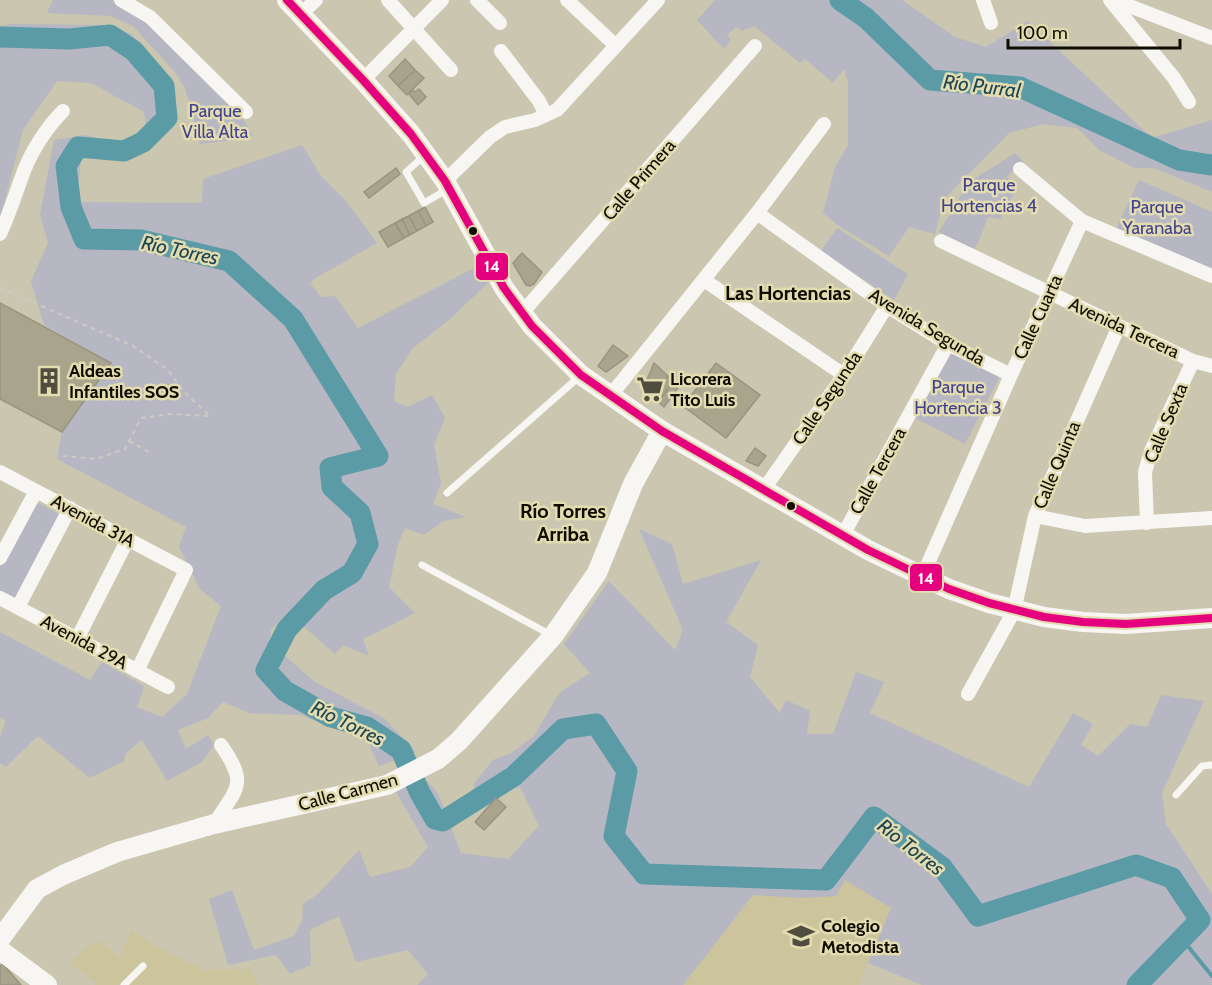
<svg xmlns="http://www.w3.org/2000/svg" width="1212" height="985" font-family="Cabin,sans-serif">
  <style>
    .built { fill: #cbc49d }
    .green { fill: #b6b7c2 }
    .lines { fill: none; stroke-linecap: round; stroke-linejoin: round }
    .stream { stroke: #5b9ba6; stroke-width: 4 }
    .river { stroke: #5b9ba6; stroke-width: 21 }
    .building { fill: #a9a58d; stroke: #979482; stroke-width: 1.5 }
    .path { stroke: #cdcbc4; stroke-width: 2; stroke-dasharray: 4.5 4.5; stroke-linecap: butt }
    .lane { stroke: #f7f6f3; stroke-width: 7 }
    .street { stroke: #f7f6f3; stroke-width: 14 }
    .secondary { stroke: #f7f6f3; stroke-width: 20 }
    .bus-1-casing { stroke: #e3dcb0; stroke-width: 12 }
    .bus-1 { stroke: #e5007d; stroke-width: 8 }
    .bus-dot { fill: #0f0c01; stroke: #e3dcb0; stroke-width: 2 }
    .labels { text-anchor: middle; stroke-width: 5; stroke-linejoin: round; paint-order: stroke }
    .park-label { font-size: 18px; fill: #41418d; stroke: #e3dcb0 }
    .street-label { font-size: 18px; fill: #0f0c01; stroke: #e3dcb0 }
    .poi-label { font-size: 18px; font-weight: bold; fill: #0f0c01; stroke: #e3dcb0; text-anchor: start }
    .water-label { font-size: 20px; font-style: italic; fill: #1d4551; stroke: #e3dcb0 }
    .neighbourhood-label { font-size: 20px; font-weight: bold; fill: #0f0c01; stroke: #e3dcb0 }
    .line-badge { stroke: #e3dcb0; stroke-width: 2 }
    .badge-label { font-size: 16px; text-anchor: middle; font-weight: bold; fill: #fff }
  </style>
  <rect width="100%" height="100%" fill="#cac6af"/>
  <path class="built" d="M845,880L891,908L859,985H683L753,895L803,898Z
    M132,930L166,952L204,970L251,969L258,985H95L96,983L71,963L90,944L100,942L119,957Z"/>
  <path class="green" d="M53,0H112L143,19L243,119L253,136L235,140L200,144L185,88L175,72L133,26L110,16L47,13Z
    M715,0H902L955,37L986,47L1028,21L1152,138L1212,120V192L1154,168H1134L1099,150L1077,128L1043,124L1009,133L944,199L935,234L909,227L889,256L839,226L823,213L835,167L848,145V82L844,69L833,83L805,59L800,63L754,26L742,31L736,27L727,35L731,40L724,49L697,20Z
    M11,24L109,25L131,34L170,78L171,117L147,147L123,157L87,152L81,158L77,202L202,203L203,179L302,145L321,176L347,202L377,243L314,279L310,283L321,297L335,296L358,328L480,265L490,281L451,318L412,349L396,374L394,401L407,407L432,395L445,418L434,445L441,483L433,504L466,517L444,521L424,535L405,528L398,544L389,587L415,613L363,639L369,656L343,645L335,654L303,626L282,618L271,630L270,643L315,682L385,719L416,752L379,766L368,742L301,715L250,713L223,702L208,718L178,730L186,749L208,735L214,745L202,762L167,781L142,740L125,754L124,761L90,778L38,736L6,767L0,763V737L6,721L0,718V632L90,680L102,662L144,686L137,707L162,717L187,694L221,606L200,589L179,547L186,527L57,459L62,432L111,363L44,325L31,281L48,243L40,215L54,140L84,135L126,144L146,124L144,112L91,83L57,81L23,130L0,219V26Z
    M1015,153L1023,161L1007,177L1015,192L1000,219L988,217L978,243L974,248L965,247L939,232L968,183Z
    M1139,180L1212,212V268L1116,229Z
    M837,228L908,274L894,300L821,251Z
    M952,351L1000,376L965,444L915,418Z
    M36,502L61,515L15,599L0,590V567Z
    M639,529L672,544L683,584L761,560L726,622L758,645L750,677L780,713L786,700L810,711L807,734H833L856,672L884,682L870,713L1029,787L1073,713L1093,724L1081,745L1098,756L1130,724L1147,727L1161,695L1204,701L1162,793L1166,824L1212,894V985H922L868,963L891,908L845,880L836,896L803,898L753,895L683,985H417L428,974L408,950L356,962L339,916L310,930L311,965L290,974L276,955L228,965L209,899L232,890L254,950L294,936L302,921L303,904L318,894L359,850L370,877L410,867L428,847L396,792L425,779L438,793L461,853L508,859L539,826L520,787L482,801L473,785L493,760L511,753L534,736L559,693L590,673L564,644L609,581L675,650L683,630Z"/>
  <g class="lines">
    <path class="stream" d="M1182,939L1212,976"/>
    <path class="river" d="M840,0L866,18L930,80L1020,87L1179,160L1212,165
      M0,37L69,39L110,35L134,51L164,86L167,118L143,142L124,151L78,147L66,166L71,207L84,239L141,240L229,261L293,319L378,456L330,468L332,487L360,513L368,544L352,573L324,590L287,629L266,670L285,691L331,717L367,727L401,750L420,793L435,819L443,821L514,776L563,729L596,724L627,771L614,836L644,874L826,880L874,817L942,867L978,916L1136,865L1172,878L1200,920L1137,985"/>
  </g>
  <path class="building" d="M405,59L415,70L398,86L389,76Z
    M415,70L424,78L407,95L398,86Z
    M419,89L426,97L418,105L409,94L413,90L415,92Z
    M396,168L400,174L369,198L364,192Z
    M425,207L433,222L426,226L418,211Z
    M425,207L433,222L388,247L379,232Z
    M418,211L426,226L417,231L409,216Z
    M409,216L417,231L410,235L402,219Z
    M402,219L410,235L404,238L395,223Z
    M395,223L404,238L388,247L379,232Z
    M522,253L542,272L534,284L530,286L526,285L513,263Z
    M0,303L111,363L62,432L0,399Z
    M613,345L628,356L606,372L598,366Z
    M654,363L668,376L650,399L642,392Z
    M716,363L760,395L726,438L683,406Z
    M668,376L674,381L658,402L652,397Z
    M674,381L680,385L664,407L658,402Z
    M755,448L766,456L758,466L746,461Z
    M496,798L506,807L484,830L475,822Z
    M3,964L21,985H0V966Z"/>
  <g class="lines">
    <path class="path" d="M0,288L133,346L168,370L184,392L210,416L170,414L141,418L125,449L96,459L63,456
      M129,441L151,453"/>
    <path class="lane" d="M424,156L406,172L424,203L448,189
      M447,493L580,376
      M422,565L551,635
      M1176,795L1202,766L1212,765
      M124,985L143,966"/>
    <path class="street" d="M121,0L150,17L246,112
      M388,0L451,70
      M477,0L500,23
      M567,0L615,45
      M983,0L991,23
      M1110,0L1174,78L1189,102
      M1114,0L1212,38
      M301,14L316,0
      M501,51L539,101L546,115
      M363,80L442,0
      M1020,169L1082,221L1212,276
      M445,181L490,137L505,127L535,120L557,110L658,0
      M757,213L887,306L948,344L1011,375
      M0,234C10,213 16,192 24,171C32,150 47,127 63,111
      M941,241L1193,361L1212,366
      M704,280L844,375
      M522,313L755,46
      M611,395L757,213L824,124
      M0,472L186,570L137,671
      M764,489L844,375L887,306
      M1035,516L1085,526L1212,518
      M1147,523L1145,472L1151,451L1193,361
      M843,535L948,344
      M0,558L36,491
      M922,577L1011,375L1082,221
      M0,598L168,687
      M18,607L70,508
      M77,639L128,539
      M968,694L1014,611L1035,516L1119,326
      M214,824C238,787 248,784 221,745"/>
    <path class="secondary" d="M287,0L363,80L411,134L445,181L504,288L532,326L581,375L662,431L868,550L949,589L989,603L1044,617L1083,622L1126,624L1212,618
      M0,939L37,889L63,875L117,852L214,824L387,785L438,759L459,741L553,636L597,573L633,484L662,431
      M0,950L47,985"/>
    <defs>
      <path id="bus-1" d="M287,0L363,80L411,134L445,181L504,288L532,326L581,375L662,431L868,550L949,589L989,603L1044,617L1083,622L1126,624L1212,618"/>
    </defs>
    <use href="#bus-1" class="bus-1-casing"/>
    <use href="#bus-1" class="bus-1"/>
  </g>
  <defs>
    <symbol id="building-bare" viewBox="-9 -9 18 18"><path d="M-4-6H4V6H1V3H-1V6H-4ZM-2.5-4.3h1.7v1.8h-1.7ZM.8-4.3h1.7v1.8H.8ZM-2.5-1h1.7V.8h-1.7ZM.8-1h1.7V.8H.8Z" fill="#504d3e" stroke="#e3dcb0" stroke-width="2.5" paint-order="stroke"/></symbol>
    <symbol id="supermarket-bare" viewBox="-9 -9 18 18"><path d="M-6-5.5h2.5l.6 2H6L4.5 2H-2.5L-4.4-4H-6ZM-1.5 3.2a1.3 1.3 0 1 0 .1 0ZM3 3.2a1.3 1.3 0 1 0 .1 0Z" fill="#504d3e" stroke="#e3dcb0" stroke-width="2.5" paint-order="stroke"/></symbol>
    <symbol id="school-bare" viewBox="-9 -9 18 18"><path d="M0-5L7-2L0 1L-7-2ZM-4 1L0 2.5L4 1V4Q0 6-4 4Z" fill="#504d3e" stroke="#e3dcb0" stroke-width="2.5" paint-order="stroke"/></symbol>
  </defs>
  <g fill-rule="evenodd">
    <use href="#building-bare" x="30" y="362" width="38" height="38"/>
    <use href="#supermarket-bare" x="631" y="370" width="38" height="38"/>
    <use href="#school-bare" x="782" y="917" width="38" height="38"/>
  </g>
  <g class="bus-dot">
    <circle cx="473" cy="231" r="5"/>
    <circle cx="791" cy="506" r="5"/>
  </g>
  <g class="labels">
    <g class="park-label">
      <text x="215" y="117">Parque<tspan x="215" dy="21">Villa Alta</tspan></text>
      <text x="989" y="191">Parque<tspan x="989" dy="21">Hortencias 4</tspan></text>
      <text x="1157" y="213">Parque<tspan x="1157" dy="21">Yaranaba</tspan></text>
      <text x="958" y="393">Parque<tspan x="958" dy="21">Hortencia 3</tspan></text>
    </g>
    <g class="street-label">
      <text transform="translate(639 180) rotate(-49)" y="6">Calle Primera</text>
      <text transform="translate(1038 317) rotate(-65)" y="6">Calle Cuarta</text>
      <text transform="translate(927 327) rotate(31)" y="6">Avenida Segunda</text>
      <text transform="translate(1124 328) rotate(25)" y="6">Avenida Tercera</text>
      <text transform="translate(827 398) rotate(-56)" y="6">Calle Segunda</text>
      <text transform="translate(1166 423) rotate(-67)" y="6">Calle Sexta</text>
      <text transform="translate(1057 465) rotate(-67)" y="6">Calle Quinta</text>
      <text transform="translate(878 471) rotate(-61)" y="6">Calle Tercera</text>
      <text transform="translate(93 521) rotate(28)" y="6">Avenida 31A</text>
      <text transform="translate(84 642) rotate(28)" y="6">Avenida 29A</text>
      <text transform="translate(348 792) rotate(-15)" y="6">Calle Carmen</text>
    </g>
    <g class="poi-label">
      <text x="69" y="377">Aldeas<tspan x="69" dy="21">Infantiles SOS</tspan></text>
      <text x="670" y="385">Licorera<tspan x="670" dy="21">Tito Luis</tspan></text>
      <text x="821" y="932">Colegio<tspan x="821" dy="21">Metodista</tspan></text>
    </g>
    <g class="water-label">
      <text transform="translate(982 86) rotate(7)" y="7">Río Purral</text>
      <text transform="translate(180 250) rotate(12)" y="7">Río Torres</text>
      <text transform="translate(348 723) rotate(26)" y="7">Río Torres</text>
      <text transform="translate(911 847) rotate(38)" y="7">Río Torres</text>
    </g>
    <g class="neighbourhood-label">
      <text x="788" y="300">Las Hortencias</text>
      <text x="563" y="518">Río Torres<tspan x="563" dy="23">Arriba</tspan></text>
    </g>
  </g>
  <g class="line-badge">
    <rect x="475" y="252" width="34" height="29" rx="6" fill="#e5007d"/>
    <rect x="909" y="563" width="34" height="29" rx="6" fill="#e5007d"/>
  </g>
  <g class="badge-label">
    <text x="492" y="272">14</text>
    <text x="926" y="584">14</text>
  </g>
  <path d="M1008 39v9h172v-9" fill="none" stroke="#0f0c01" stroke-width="3"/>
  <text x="1017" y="39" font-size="18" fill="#0f0c01" stroke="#e3dcb0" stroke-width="4.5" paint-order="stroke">100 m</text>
</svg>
